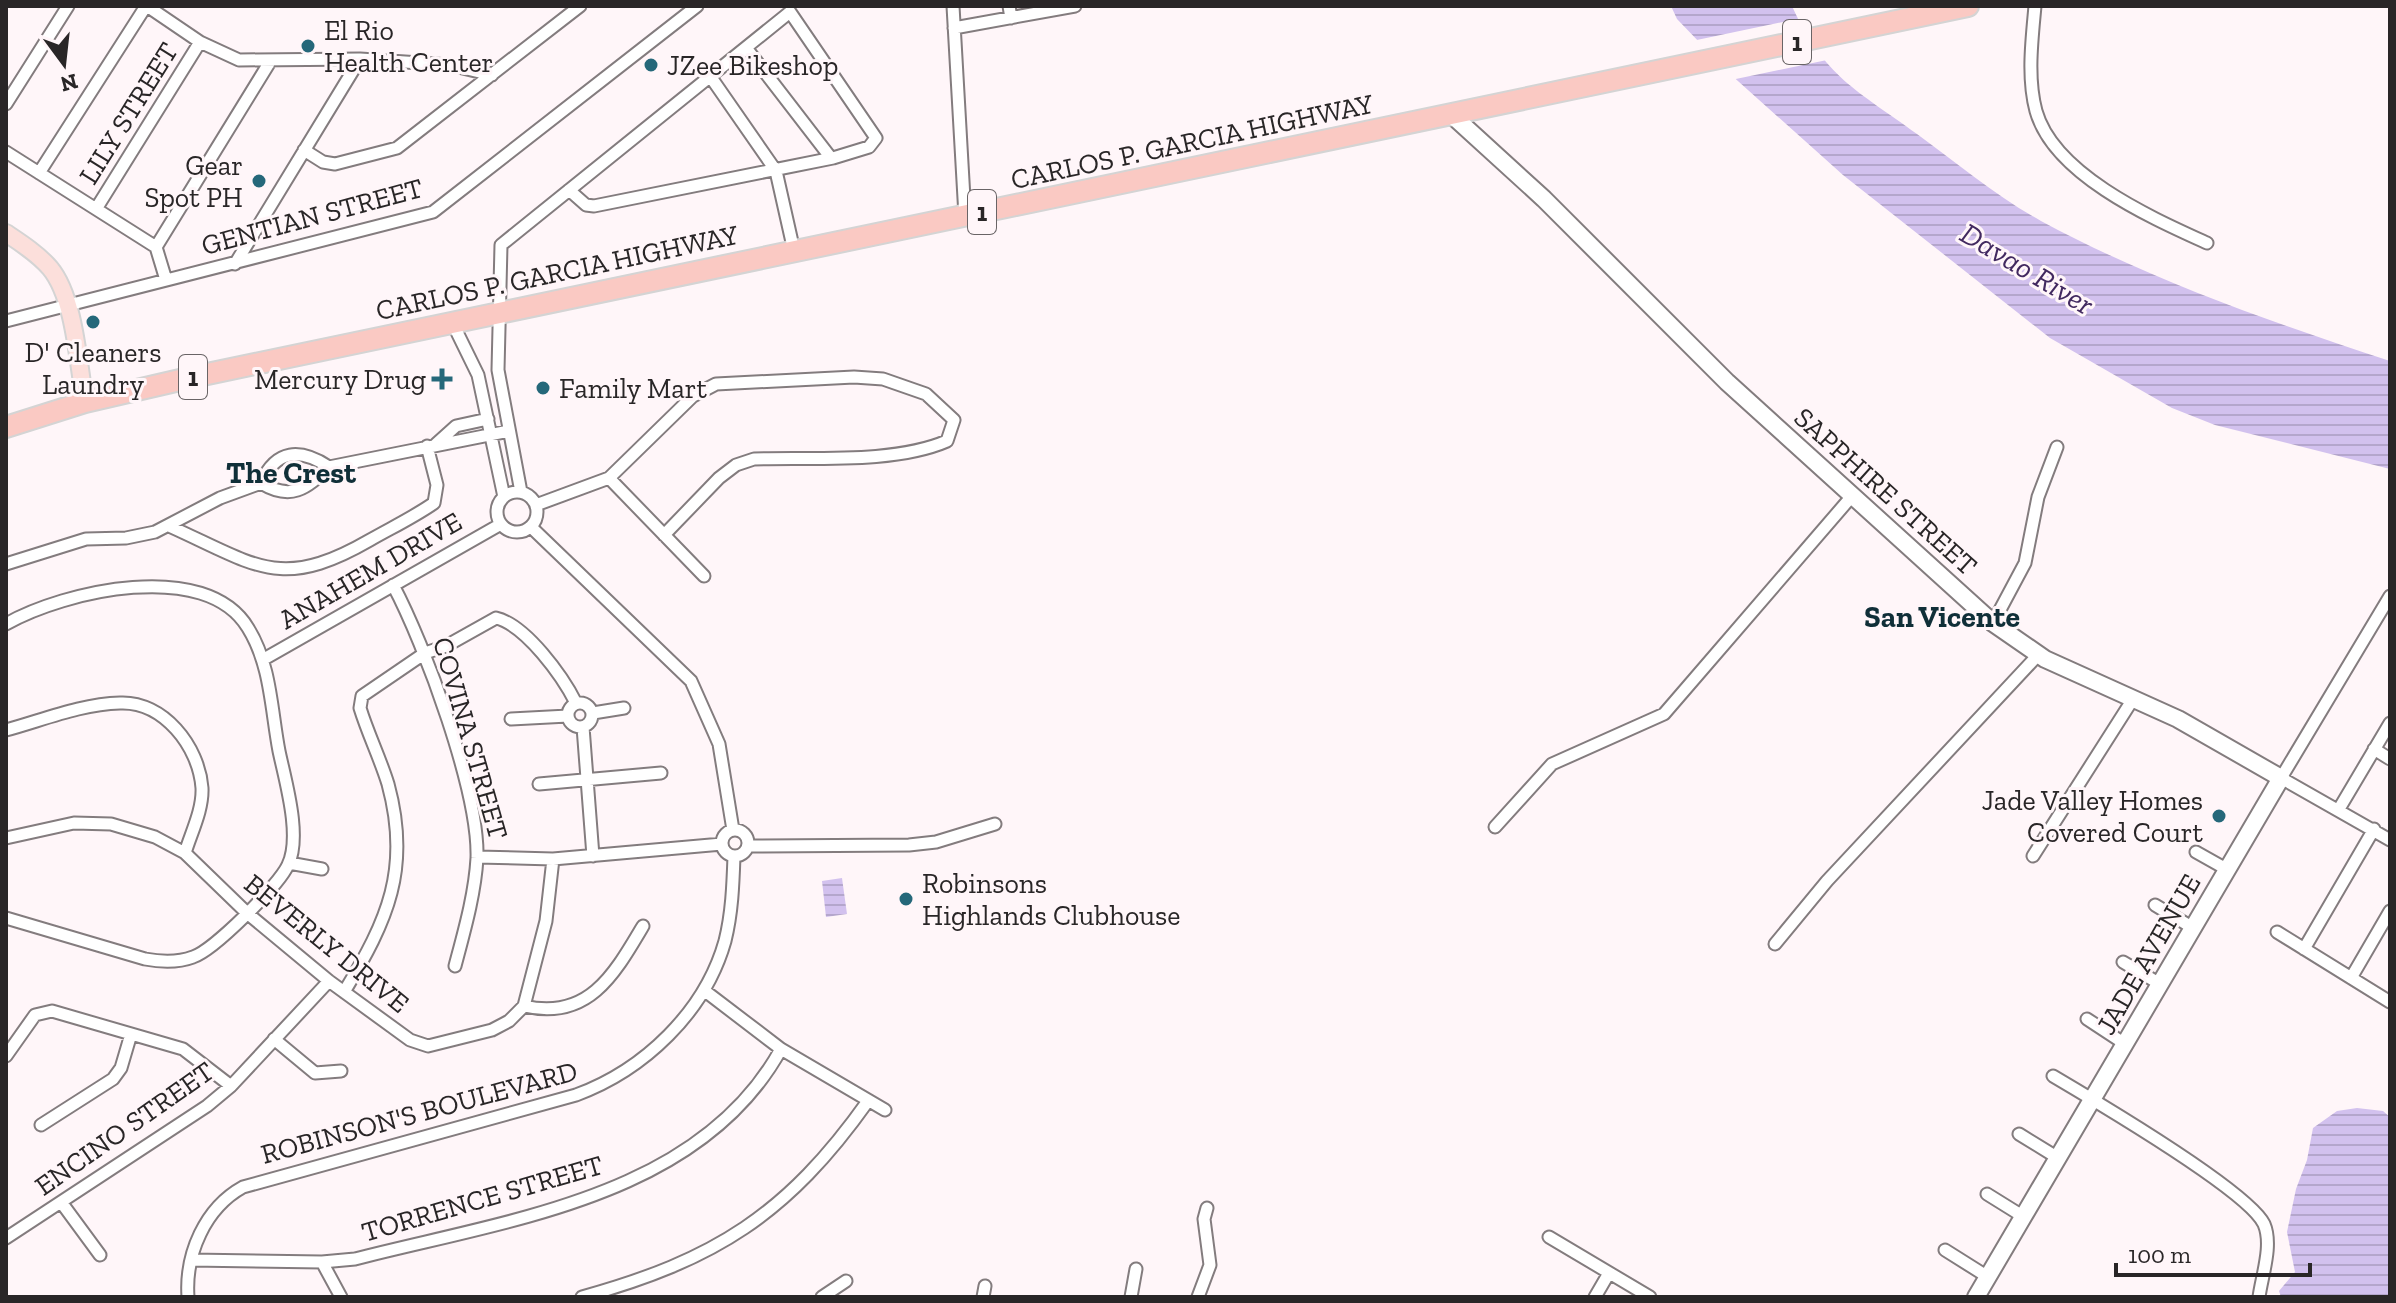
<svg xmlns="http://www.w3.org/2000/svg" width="2396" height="1303" font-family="'Zilla Slab',serif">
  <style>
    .water { fill: url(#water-rules) }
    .pier { fill: #fff6f9 }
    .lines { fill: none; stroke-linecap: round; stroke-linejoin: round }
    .street-casing { stroke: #837c7e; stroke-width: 15 }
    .secondary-casing { stroke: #837c7e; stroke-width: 20 }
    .primary-casing { stroke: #d4d4d4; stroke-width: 20 }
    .highway-casing { stroke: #d4d4d4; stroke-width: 24 }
    .street { stroke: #fff; stroke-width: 11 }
    .secondary { stroke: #fff; stroke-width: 16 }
    .primary { stroke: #fcdfdb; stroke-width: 16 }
    .highway { stroke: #fac9c3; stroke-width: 20 }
    .poi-dot { fill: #25687a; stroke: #fff6f9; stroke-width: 3 }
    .labels { text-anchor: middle; stroke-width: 6; stroke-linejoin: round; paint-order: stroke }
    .shield { fill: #fff6f9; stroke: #696466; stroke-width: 2 }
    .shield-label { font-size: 26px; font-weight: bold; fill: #292627 }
    .poi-label { font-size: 28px; fill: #292627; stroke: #fff6f9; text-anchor: start }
    .street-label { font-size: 28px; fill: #292627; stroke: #fff6f9 }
    .water-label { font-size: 30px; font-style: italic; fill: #422960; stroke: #fff6f9 }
    .neighbourhood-label { font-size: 30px; font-weight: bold; fill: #102f38; stroke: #fff6f9 }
  </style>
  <defs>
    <pattern id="water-rules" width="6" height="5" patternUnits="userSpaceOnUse" patternTransform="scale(2)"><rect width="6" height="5" fill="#d2c1ee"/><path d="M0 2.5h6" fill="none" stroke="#b4a6cc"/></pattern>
  </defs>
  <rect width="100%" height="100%" fill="#fff6f9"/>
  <path class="water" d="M1671,6H1792C1824,77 1857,90 1917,134C1958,164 1996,196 2041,221C2151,280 2271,322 2390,361V469L2215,425L2172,408L2050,338L1843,175L1729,73L1677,19Z
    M842,878L847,914L826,917L822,881Z
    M2357,1108L2383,1111L2390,1117V1297H2281L2279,1291L2295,1272L2287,1232L2296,1189L2307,1160L2313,1128L2337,1111Z"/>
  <path class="pier" d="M1802,18L1827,60L1731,80L1692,41Z"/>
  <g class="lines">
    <defs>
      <path id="street" d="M147,6L200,42L239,60L360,59L450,65L492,75
        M953,6L965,216
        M1009,6L1011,18
        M2035,6C2032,39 2027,78 2036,111C2054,175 2152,218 2207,243
        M954,28L1075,6
        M747,49L831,158
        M710,76L776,171L794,251
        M6,104L68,6
        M304,150L323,162L335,164L397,148L580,6
        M6,152L156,247L166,280
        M39,173L146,6
        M96,209L200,42
        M156,247L271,60
        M235,264L360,59
        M6,321L433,212L697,6
        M452,322L478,375L504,497
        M436,444L456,426L488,419
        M609,478L704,576
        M261,483C291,501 306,489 329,467L509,431
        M497 512a20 20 0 1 1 40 0a20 20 0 1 1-40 0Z
        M521,492L498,370L501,245L790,12L876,138L869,147L833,158L594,206L586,205L569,190
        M536,505L609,478L693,396L716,384L854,377L883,379L926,394L954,420L947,441C894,464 812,457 754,459L736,465L719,478L664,535
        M169,526C256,565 280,592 370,540C391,528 414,517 434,503L437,485L427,446
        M531,527L691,681L719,744L733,830
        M6,564L86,539L126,538L155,532L220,498L261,483C276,449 300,448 329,467
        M393,585C425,645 479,792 477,858C475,894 464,932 455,966
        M2390,596L2281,778L2390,840
        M1993,623L2025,563L2038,497L2057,447
        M6,624C64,591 206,558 248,628C271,665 271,709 279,751C285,780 302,836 288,865C279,885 214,950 193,957C177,963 161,962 145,959L6,918
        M264,659L501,524
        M568 715a12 12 0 1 1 24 0a12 12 0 1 1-24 0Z
        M593,713L624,708
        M511,719L568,716
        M583,727L593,856
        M6,730C43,720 81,704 120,703C163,701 199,746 202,788C203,810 191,833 185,853
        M2374,749L2390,759
        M539,784L661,773
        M2339,809L2390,723
        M1495,827L1552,764L1664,714L1852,496
        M722 843a13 13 0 1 1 26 0a13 13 0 1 1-26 0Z
        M6,838L74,823L111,824L155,837L185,853L247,913L329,981L410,1040L428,1046L492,1030L509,1021L524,1006L546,921L553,859
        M748,846L909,845L936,842L995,824
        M2196,852L2228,870
        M2033,856L2133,699
        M477,857L553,859L722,844
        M289,863L322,869
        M2155,905L2193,928
        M2277,932L2390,1002
        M1775,944L1827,881L2038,655
        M2304,949L2374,829
        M2123,962L2160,984
        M2351,978L2390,911
        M705,991L781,1049L885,1110
        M344,992C388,920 411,868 388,784C380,758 368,734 360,708L362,696L425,653L446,646L496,618C526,625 563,677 576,703
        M524,1006C588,1021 614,975 643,926
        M2087,1019L2125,1044
        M274,1039L315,1073L341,1071
        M6,1056L35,1015L52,1011L183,1049L231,1086
        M2053,1076C2092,1099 2248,1191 2264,1224C2273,1245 2262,1275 2259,1297
        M41,1125L113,1079L121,1068L131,1034
        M2019,1134L2058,1158
        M1987,1194L2024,1217
        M61,1202L100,1255
        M1549,1237L1650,1297
        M6,1238L207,1106L231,1086L329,981
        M1945,1250L1988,1277
        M191,1260L322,1262L355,1259C505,1220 699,1198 781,1049
        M322,1262L341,1297
        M188,1297C185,1254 205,1208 243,1187L576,1095C644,1070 705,1012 725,941C732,913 733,885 734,856
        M582,1297C715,1260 787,1215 868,1101
        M822,1297L846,1281
        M983,1297L985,1286
        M1131,1297L1136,1269
        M1198,1297L1210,1265L1204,1219L1207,1208
        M1595,1297L1609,1273"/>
      <path id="secondary" d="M1453,116L1544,199L1727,382L1993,623L2045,659L2178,719L2281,778L1976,1297"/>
      <path id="primary" d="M6,233C21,243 38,254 50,268C75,298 78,364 85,402"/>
      <path id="highway" d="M6,427L85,402L193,377L1968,6"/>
    </defs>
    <use href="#street" class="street-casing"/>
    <use href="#secondary" class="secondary-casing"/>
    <use href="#primary" class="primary-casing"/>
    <use href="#highway" class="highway-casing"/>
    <use href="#street" class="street"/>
    <use href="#secondary" class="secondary"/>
    <use href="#primary" class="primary"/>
    <use href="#highway" class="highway"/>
  </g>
  <g class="poi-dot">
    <circle cx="308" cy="46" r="8"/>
    <circle cx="651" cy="65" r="8"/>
    <circle cx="259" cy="181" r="8"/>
    <circle cx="93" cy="322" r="8"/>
    <path d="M438 367h8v8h8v8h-8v8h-8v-8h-8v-8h8z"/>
    <circle cx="543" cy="388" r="8"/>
    <circle cx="2219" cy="816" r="8"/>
    <circle cx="906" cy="899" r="8"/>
  </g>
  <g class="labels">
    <g class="shield">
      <rect x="1783" y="20" width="28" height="44" rx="6"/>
      <rect x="968" y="190" width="28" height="44" rx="6"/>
      <rect x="179" y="355" width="28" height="44" rx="6"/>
    </g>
    <g class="shield-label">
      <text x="1797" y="51">1</text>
      <text x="982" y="221">1</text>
      <text x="193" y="386">1</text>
    </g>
    <g class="poi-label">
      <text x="324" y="40">El Rio<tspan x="324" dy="32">Health Center</tspan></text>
      <text x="667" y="75">JZee Bikeshop</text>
      <text x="243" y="175" text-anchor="end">Gear<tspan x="243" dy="32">Spot PH</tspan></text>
      <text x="93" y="362" text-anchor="middle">D' Cleaners<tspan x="93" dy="32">Laundry</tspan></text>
      <text x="426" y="389" text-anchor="end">Mercury Drug</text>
      <text x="559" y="398">Family Mart</text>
      <text x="2203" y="810" text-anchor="end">Jade Valley Homes<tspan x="2203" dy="32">Covered Court</tspan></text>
      <text x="922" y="893">Robinsons<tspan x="922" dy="32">Highlands Clubhouse</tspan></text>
    </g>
    <g class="street-label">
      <text transform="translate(128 113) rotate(-58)" y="10">LILY STREET</text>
      <text transform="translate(1192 141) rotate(-12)" y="10">CARLOS P. GARCIA HIGHWAY</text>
      <text transform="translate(312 216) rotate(-15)" y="10">GENTIAN STREET</text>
      <text transform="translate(557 272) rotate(-12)" y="10">CARLOS P. GARCIA HIGHWAY</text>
      <text transform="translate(1886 491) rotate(42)" y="10">SAPPHIRE STREET</text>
      <text transform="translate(370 570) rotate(-30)" y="10">ANAHEM DRIVE</text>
      <text transform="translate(471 738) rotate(74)" y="10">COVINA STREET</text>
      <text transform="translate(327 943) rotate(39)" y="10">BEVERLY DRIVE</text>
      <text transform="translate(2148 954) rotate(-60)" y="10">JADE AVENUE</text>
      <text transform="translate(419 1112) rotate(-15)" y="10">ROBINSON'S BOULEVARD</text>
      <text transform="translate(124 1128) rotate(-35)" y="10">ENCINO STREET</text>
      <text transform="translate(482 1198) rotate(-16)" y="10">TORRENCE STREET</text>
    </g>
    <g class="water-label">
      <text transform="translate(2027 269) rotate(31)" y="10">Davao River</text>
    </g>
    <g class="neighbourhood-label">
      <text x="291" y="483">The Crest</text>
      <text x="1942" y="627">San Vicente</text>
    </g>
  </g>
  <rect width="2396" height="1303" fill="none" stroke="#292627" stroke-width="16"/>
  <g transform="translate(64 64) rotate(165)" stroke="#fff6f9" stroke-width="6" paint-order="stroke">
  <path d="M0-6L14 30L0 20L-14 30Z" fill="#292627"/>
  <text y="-12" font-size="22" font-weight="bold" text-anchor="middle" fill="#292627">N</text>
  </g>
  <path d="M2116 1263v12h194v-12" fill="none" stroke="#292627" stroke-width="4"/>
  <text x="2128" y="1263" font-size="24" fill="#292627" stroke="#fff6f9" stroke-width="6" paint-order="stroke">100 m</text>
</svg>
